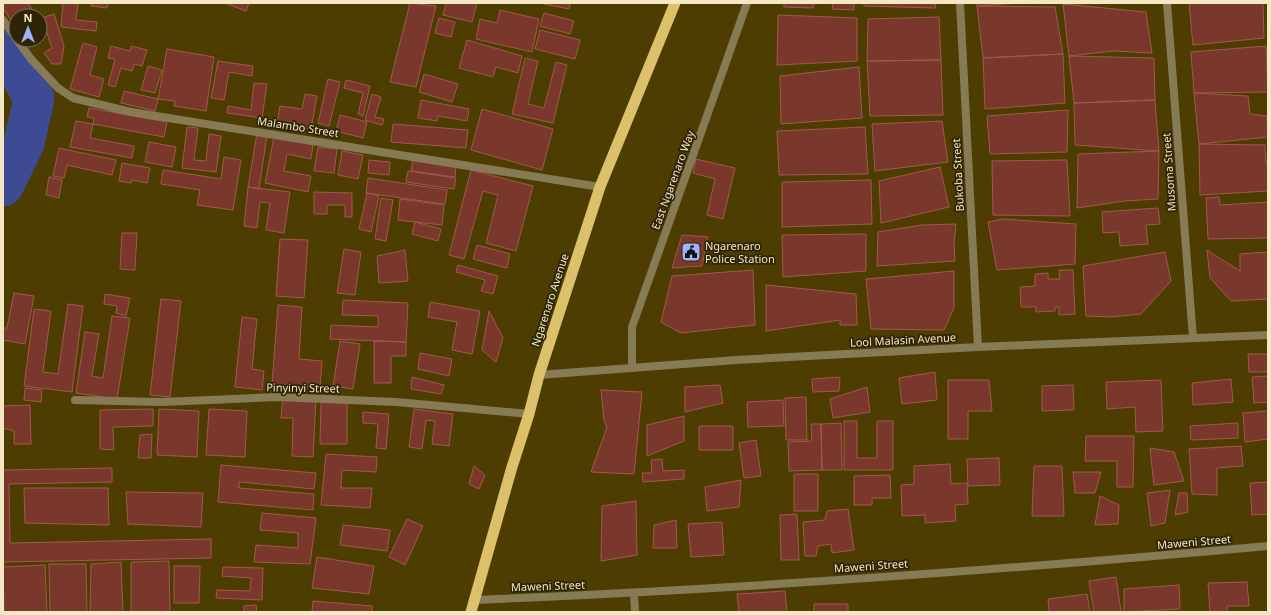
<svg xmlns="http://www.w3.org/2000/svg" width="1271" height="615" font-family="'Noto Sans',sans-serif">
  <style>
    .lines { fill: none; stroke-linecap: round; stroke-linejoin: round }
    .river { stroke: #3c4b94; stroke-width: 41 }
    .building { fill: #7a382c; stroke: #a05a4d }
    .service { stroke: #877b56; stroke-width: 8 }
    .minor { stroke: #877b56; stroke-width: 8 }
    .trunk { stroke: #ddc06a; stroke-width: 11 }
    .labels { text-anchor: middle; stroke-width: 3.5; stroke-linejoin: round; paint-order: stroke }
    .street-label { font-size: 11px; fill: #f3e7c4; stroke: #2e2406 }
    .poi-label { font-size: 11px; fill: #f3e7c4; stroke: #2e2406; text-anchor: start }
  </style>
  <rect width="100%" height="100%" fill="#4d3d00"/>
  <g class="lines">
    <path class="river" d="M3,45L34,98L24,143L3,186"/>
  </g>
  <path class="building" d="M3,3H28L36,16H16V28L3,8Z
    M63,3H78L76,20L97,22L96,31L61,27Z
    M92,3H108L107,8L91,6Z
    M225,3H249L246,11Z
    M410,3L436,6L416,87L390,82Z
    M446,3H477L472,22L443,15Z
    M539,3H570L569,9Z
    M784,3H814L813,8L784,7Z
    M833,3H854V10L832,9Z
    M864,3H935L936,8L864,6Z
    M977,3H1021L977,6Z
    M1063,3H1144L1063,4Z
    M1189,3H1263L1264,38L1193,45Z
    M1063,4L1146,12L1152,53L1113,51L1069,56Z
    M977,6L1055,7L1063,54L983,58Z
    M500,10L539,19L532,52L476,39L480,19L497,23Z
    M544,13L574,21L570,34L540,26Z
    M54,14L64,46L61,64H52L44,53L52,48L42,18Z
    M778,15L857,18V61L777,65Z
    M939,17L941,60L867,61L868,19Z
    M439,18L455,22L451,37L435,33Z
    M540,30L580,40L575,59L535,49Z
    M467,40L522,56L518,73L496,67L493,77L459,68Z
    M83,43L97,47L90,75L104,79L99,97L70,89Z
    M111,46L130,51L131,46L147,50L142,66L134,64L132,71L121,68L115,87L108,85L115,59L108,58Z
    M1266,46L1268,92L1194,93L1191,52Z
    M167,49L214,57L206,111L174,106L175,101L158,99Z
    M1063,54L1065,103L985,109L983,58Z
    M1069,56L1154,58L1155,100L1074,103Z
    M525,58L538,61L528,104L544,108L556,62L567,65L553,123L512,114Z
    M941,60L943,115L870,116L867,61Z
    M218,61L253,66L252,76L229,72L224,100L211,98Z
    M148,66L162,70L155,93L141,90Z
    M859,67L862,118L781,124L780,76Z
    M424,74L458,84L452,102L419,92Z
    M328,79L340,82L329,126L318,123Z
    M346,80L370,86L363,116L358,114L363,93L344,88Z
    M254,83L267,84L262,118L227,113L228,106L251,110Z
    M124,91L158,99L155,111L121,103Z
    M1194,93L1248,96L1250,114L1267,116L1268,137L1199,144Z
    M305,94L317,96L311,129L277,123L280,106L302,109Z
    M372,94L381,97L375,117L384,119L382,125L365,120Z
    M421,100L469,109L467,121L438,116L437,121L418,118Z
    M1155,100L1159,151L1075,145L1074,103Z
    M89,108L167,122L164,137L93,124L94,118L87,117Z
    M482,109L553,129L542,170L471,150Z
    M1068,110L1067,152L990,154L987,116Z
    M340,115L367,122L363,138L336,131Z
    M76,121L93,124L90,138L134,146L132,158L70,147Z
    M942,121L948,162L875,171L872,124Z
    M393,124L468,130L466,148L391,142Z
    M187,127L198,128L194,160L206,161L209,134L221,136L216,172L182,168Z
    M865,127L868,174L779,175L777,131Z
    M257,133L267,135L259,189L248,187Z
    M274,137L313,145L311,159L287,154L284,171L311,176L308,192L265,183Z
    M149,142L176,147L172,167L145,162Z
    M1199,144L1265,145L1266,163L1268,167V191L1200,195Z
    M318,147L337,149L334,173L314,171Z
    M59,148L116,160L112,175L67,165L64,178L53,176Z
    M342,151L363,155L358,179L338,175Z
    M1159,151L1158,199L1125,201L1077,208L1078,154Z
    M224,157L241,160L233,210L197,205L200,190L161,184L163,170L221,179Z
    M413,159L456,165L455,177L411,171Z
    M696,159L735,168L723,219L707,215L715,179L693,173Z
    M369,160L390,162L389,175L368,173Z
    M1067,160L1070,216L993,215L992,161Z
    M122,163L150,168L147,183L132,180L131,183L119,181Z
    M940,167L949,207L881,223L879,181Z
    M471,170L533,186L516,251L486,243L498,195L483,191L464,259L449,255Z
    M408,171L456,178L454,189L406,182Z
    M49,177L62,180L59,198L46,195Z
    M368,178L447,190L445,204L366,193Z
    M871,180L872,224L782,227V182Z
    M248,187L290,192L284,233L266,230L270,203L260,202L257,228L244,226Z
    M314,192L352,193V217H345V205H327V214H314Z
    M367,193L379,196L371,232L359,229Z
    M1219,197L1220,205L1268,202V238L1208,239L1206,198Z
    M381,198L393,200L386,241L375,239Z
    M400,199L444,205L442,225L398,220Z
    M1158,208L1160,224L1146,225L1148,244L1120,246L1119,232L1103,233L1102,212Z
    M1002,219L1076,224L1075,264L997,270L988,222Z
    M415,222L441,229L438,241L412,234Z
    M956,224L954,246L955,261L877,266L878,232L922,225Z
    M122,233H137L135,270L120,269Z
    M866,234V271L783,277L782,235Z
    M682,235L708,237L702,266L672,268Z
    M280,239L308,240L304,298L276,296Z
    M477,245L510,254L507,268L473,259Z
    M344,249L361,252L355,295L337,293Z
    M405,250L408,281L379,283L377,256Z
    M1207,250L1240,271V254L1268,252V299L1231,301L1210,278Z
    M1165,252L1171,281L1141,314L1110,317L1086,316L1083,266Z
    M458,265L498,276L493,294L481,291L485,280L456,272Z
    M753,270L755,325L681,333L661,322L672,276Z
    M1059,270H1073L1075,314L1059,315V307H1055V311L1036,312V307H1021L1020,287L1035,286V274L1048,273V279H1060Z
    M954,271V308L944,330L871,329L866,279Z
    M766,285L856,294L857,325H840V320L766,331Z
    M14,293L34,296L25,344L3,340V328H7Z
    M105,294L130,298L126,316L116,313L117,306L104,304Z
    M161,299L181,301L170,397L150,395Z
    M343,300L408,303L406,342L330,339L331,325L378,327V316L342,315Z
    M430,302L480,311L472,354L452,350L457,322L428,317Z
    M68,304L83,306L72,392L24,386L34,309L51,311L43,372L58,374Z
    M278,305L302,307L299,359L322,361L320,388L272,384Z
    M489,311L503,338L496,362L482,350Z
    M112,316L130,318L117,399L76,393L85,332L99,334L92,376L103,378Z
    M242,317L257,319L252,369L264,371L262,390L235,387Z
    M340,341L360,344L353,389L333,386Z
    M374,341L406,342V356H391V383H374Z
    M420,353L452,359L449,376L418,369Z
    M1248,354H1268V372H1249Z
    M935,372L937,400L902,404L899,378Z
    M1268,376V402L1254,403L1252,377Z
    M412,377L444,385L441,394L411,389Z
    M840,377L839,391L813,392L812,379Z
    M1231,379L1233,402L1193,405L1192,383Z
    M948,380H989L992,411H968V439H948Z
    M1161,380L1163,431L1136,432L1135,407L1107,409L1106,382Z
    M720,385L723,403L685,412V387Z
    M1073,385L1074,410L1042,411V386Z
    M867,387L870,412L833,418L830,399Z
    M25,388L42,390L41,402L24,400Z
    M601,390L642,392L634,474L591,472L607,427L604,421Z
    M283,397L316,399L313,457L292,456L293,418H281Z
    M806,397L807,440H786L785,398Z
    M783,400L784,426L748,427L747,402Z
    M321,402L347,403V444H320Z
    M30,405L31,444H14V431L3,428V406Z
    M153,409V426L113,427L114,450L100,449V410Z
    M159,409L199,411L197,457L157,455Z
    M209,409L247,411L245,457L206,455Z
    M414,409L453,414L449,446L432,444L435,421L426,420L422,449L409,447Z
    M1268,411V439L1245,442L1243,413Z
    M363,412L389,414L386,449L376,448L378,424L363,423Z
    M684,416V441L647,456V425Z
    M844,421H857V458H877V421H893V470H844Z
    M841,423L842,470H822L821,424Z
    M1238,423V438L1191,440L1190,426Z
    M811,424H821L822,470L789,471L788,442L812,441Z
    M699,426H733V450H699Z
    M152,434L151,458H138L140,435Z
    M1086,436H1134L1133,487H1117V461H1085Z
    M756,440L761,476L744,478L739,443Z
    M1241,446L1243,466L1217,468V495L1192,494L1189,449Z
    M1150,448L1174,452L1184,481L1154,485Z
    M326,454L377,457L376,472L342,470L341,488H372L370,508L321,505Z
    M999,458L1000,485L968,486L967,459Z
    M662,459L663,471L684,470V479L643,482L642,473H652L651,460Z
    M950,464L951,484L967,483L968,504L955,505L956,521L925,523V515L902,516L901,485L914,484V466Z
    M221,465L316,473L314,489L239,482V488L314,494L313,510L218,502Z
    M474,466L485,475L479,489L469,484Z
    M1034,466H1062L1064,516H1032Z
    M112,468V482L9,484L10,543L211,539V558L3,562V470Z
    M1073,472H1101L1095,493H1075Z
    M794,474H818V511H794Z
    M890,475L891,498H872V505H854V476Z
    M741,480L739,507L707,511L705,487Z
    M1268,482V514L1252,515L1250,483Z
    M24,488H108L109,525L25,523Z
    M1170,490L1165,523L1151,526L1147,493Z
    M126,492L203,493L201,527L128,524Z
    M1179,493H1187L1188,512L1175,515Z
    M1100,496L1119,505L1118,524L1095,525Z
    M636,501L637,555L601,561L602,506Z
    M848,509L854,550L832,553L831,544L818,546L816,556H805L803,522L825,520L827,511Z
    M262,513L316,518L310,564L254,562L256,545L298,548V533L260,530Z
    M797,514L799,560H781L780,515Z
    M407,519L423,526L405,565L389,557Z
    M676,520L677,548H653L654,525Z
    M722,522L724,555L691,557L688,524Z
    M343,525L390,530L387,551L340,545Z
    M317,557L374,566L369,594L312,588Z
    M169,561L170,612H131V562Z
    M121,562L123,612H90L91,564Z
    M49,564H86L87,612H50Z
    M45,565L47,612H4L3,567Z
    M174,566H200L199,603H174Z
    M223,567L263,568L262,600L216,598L217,590L250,591L251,578L222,576Z
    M1116,577L1121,612H1094L1089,581Z
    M1247,582L1249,606H1227V612H1210L1208,583Z
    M1179,585L1180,609L1124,612V589Z
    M785,591L787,612H739L737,594Z
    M1087,594L1090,612H1049L1048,599Z
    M313,601L372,606V612H312Z
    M814,604H848V612H814Z
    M256,605L257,612H244V606Z"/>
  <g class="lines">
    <path class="service" d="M632,368V327L747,3"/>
    <path class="minor" d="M960,3L978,347
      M1167,3L1193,338
      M3,20L16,38
      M17,40L31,59L58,88L73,98L131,112L600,187
      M539,375L736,360L978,347L1268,335
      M75,400L161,402L277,397L396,402L529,414
      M634,593L635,612
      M474,600C739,589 1004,570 1268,546"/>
    <path class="trunk" d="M471,612L512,467L529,414L539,375L600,187L675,3"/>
  </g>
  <defs>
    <symbol id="civic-square" viewBox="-11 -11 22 22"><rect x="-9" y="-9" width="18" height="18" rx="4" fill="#9fb3fd" stroke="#2e2406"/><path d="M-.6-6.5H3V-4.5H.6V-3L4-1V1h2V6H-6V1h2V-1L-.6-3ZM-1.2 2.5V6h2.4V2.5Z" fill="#111"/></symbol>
  </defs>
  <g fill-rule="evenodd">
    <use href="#civic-square" x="680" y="241" width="22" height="22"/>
  </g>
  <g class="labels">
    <g class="street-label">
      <text transform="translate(298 127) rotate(9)" y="4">Malambo Street</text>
      <text transform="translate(1169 172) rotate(-94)" y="4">Musoma Street</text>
      <text transform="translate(958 175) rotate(-93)" y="4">Bukoba Street</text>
      <text transform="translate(673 180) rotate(-70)" y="4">East Ngarenaro Way</text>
      <text transform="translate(550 300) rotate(-72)" y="4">Ngarenaro Avenue</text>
      <text transform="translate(903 340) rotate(-3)" y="4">Lool Malasin Avenue</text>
      <text transform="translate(303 388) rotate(1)" y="4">Pinyinyi Street</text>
      <text transform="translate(1194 542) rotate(-5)" y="4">Maweni Street</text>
      <text transform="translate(871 566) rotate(-4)" y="4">Maweni Street</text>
      <text transform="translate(548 586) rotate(-2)" y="4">Maweni Street</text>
    </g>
    <g class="poi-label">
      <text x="705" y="250">Ngarenaro<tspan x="705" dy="13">Police Station</tspan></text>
    </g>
  </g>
  <rect width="1271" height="615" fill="none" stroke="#f3e7c4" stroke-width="8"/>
  <g transform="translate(28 28)"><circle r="19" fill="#2e2406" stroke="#7d7252"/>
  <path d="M0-3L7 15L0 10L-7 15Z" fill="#9fb3fd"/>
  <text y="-6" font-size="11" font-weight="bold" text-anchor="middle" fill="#f3e7c4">N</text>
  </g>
</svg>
